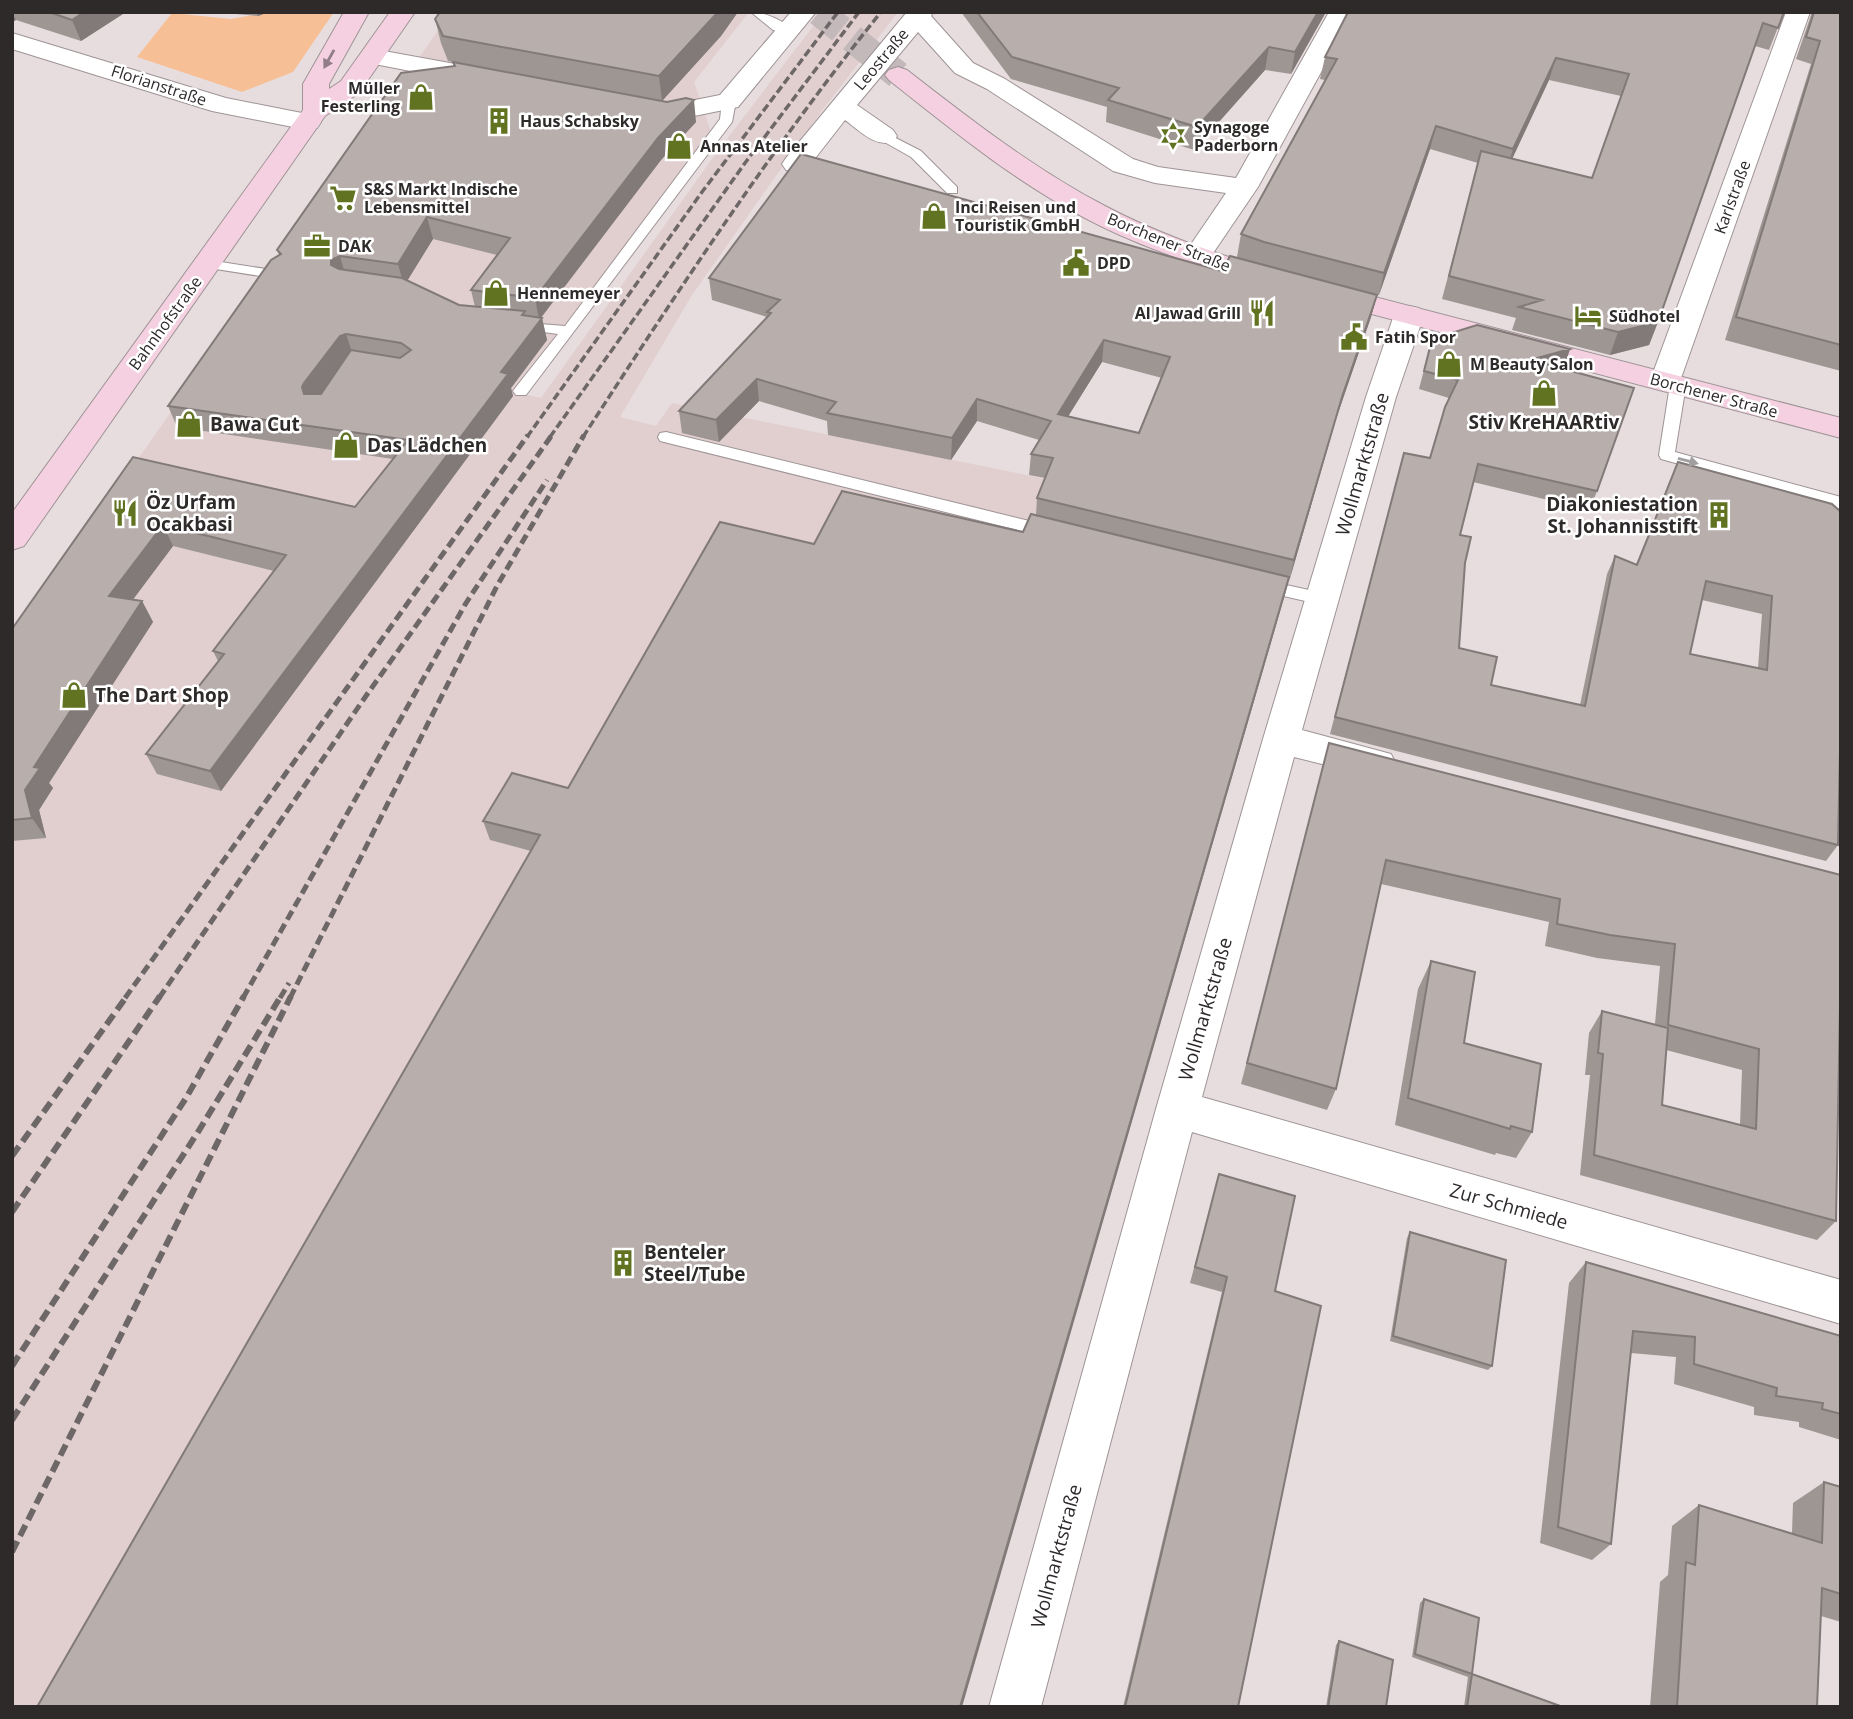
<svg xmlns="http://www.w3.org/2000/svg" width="1853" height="1719" font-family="'Open Sans',sans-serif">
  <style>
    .built { fill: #e1cecf }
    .green { fill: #f7bf96 }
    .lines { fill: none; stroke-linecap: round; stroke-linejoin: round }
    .secondary-tunnel { stroke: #c3b9ba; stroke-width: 28; stroke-dasharray: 28 14; stroke-linecap: butt }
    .lane-casing { stroke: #9e9495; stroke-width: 2 }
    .street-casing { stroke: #9e9495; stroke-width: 2 }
    .secondary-casing { stroke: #9e9495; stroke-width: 2 }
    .lane { fill: #fff; fill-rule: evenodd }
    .street { fill: #fff; fill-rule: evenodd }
    .secondary { fill: #f4d0e0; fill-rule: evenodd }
    .rail-far2 { stroke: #6d6767; stroke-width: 3.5; stroke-dasharray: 8 3.5; stroke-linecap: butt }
    .rail-far1 { stroke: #6d6767; stroke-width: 5; stroke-dasharray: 10 5; stroke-linecap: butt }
    .rail { stroke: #6d6767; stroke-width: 6; stroke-dasharray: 12 6; stroke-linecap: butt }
    .wall { fill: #9e9693; fill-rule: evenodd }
    .shaded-wall { fill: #817a78 }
    .building { fill: #b8aeab; stroke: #817a78; stroke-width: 2; fill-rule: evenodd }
    .oneway { fill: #917d85 }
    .oneway2 { fill: #a19f9f }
    .labels { text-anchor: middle; stroke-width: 5; stroke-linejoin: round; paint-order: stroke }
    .far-street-label { font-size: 16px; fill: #2e2a2a; stroke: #fff }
    .far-poi-label { font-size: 16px; font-weight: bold; fill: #2e2a2a; stroke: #fff; text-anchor: start }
    .poi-label { font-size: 19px; font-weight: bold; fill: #2e2a2a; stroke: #fff; text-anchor: start }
    .street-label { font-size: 19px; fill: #2e2a2a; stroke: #fff }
  </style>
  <rect width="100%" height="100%" fill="#e8ddde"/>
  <path class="built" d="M451,12H749L694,82L711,132L515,392L541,398L717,152L824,12H898L821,112L692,295L620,417L656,426L672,403L1051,480L1292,569L962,1707H12V639Z"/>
  <path class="green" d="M270,12H334L293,72L242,92L137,57L172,13L231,19Z"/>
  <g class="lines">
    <path class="secondary-tunnel" d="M819,12L898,75"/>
    <defs>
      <path id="lane" d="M751,12C766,12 784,22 795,30L789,34L773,30Z
        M729,97L736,101L732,122L526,395H516L513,391L516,387L558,334L514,328L512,325L514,322L565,326L720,119L722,101Z
        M884,132L921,151L957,187V193H947L911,157L879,139V133Z
        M208,260L279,271L286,275L279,279L203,267L201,264Z
        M1678,380L1686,385L1675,452L1841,497V509L1661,459L1659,455L1670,385Z
        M666,432L1050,526L1058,532L1050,538L660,441L658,437L660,433Z
        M1263,580L1323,593L1332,599L1323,605L1257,590L1254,586L1257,582Z"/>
      <path id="street" d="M791,12H816L738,107L670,121L634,114L630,108L634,102L643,100L670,105L720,95Z
        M907,12H933L931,16L973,63L1005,79L1133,159L1158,167L1236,178L1329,12H1354L1258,187L1207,262L1197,265L1187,262L1183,256L1226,193L1155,183L1113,171L987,89L955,73L918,32L857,105L893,130L897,136L893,142C874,147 860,131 845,120L806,170L796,172L786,170L782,164L786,158Z
        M1786,12H1810L1680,381L1676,388L1665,391L1654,388L1650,381Z
        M12,33L226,98L317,116L321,122L317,128L308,130L212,111L12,49Z
        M373,49L488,70L497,73L501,78L497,83L488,86L364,62L360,57L364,52Z
        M1409,306L1419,308L1424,315L1396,397L1302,730L1391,754L1396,764L1391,774L1378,778L1294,757L1202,1097L1841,1280V1324L1192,1132L1041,1707H989L1156,1109L1263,739L1366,397L1394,315L1399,308Z"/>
      <path id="secondary" d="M344,12H369L329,84V89L341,81L390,12H415L359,93L325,116L24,546L12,550V513L303,110V84Z
        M898,67L907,70C970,119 1034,169 1105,206C1154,232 1207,250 1259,267L1841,418V438L1239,279C1187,262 1134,244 1085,218C1014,181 952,130 889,80L885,75L889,70Z"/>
    </defs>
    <use href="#lane" class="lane-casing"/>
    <use href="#street" class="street-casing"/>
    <use href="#secondary" class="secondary-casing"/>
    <use href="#lane" class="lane"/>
    <use href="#street" class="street"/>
    <use href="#secondary" class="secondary"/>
    <path class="rail-far2" d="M527,437L702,192L838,12
      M550,437L745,163L859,12
      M583,437C677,292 773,146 881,12"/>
    <path class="rail-far1" d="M125,998L528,435
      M159,998L368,693L552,435
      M243,998L466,603L547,480
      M280,998L289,983
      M290,998L497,586L584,435"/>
    <path class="rail" d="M12,1156L127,996
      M12,1212L160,996
      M12,1366L186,1098L244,996
      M12,1420L198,1132L281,996
      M12,1552L291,996"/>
  </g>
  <path class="wall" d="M12,12H126L81,41L16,20L12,22Z
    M212,12H269L258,16Z
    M440,12H738L721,36L662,101L448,61L441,43L435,19Z
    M961,12H1326L1291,74L1265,70L1194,150L1106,122L1107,107L1011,79Z
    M1784,12L1769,50L1755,46L1658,322L1649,345L1610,355L1512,330L1516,318L1442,299L1478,163L1430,149L1379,295H1377L1371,317L1336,419L1284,598L531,851L490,840L483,821L568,788L814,544L1023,532L1036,515L1037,498L1045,478L1029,475L1031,454L1039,440L977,421L951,460L828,435L827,421L759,401L719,442L682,433L679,411L767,317L712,300L709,278L1222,271L1237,257L1241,234L1325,80L1320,79L1325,57ZM1549,80L1621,96L1592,178L1512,159ZM1102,362L1162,378L1139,433L1068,416Z
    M1812,12H1841V371L1725,340L1811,64L1796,59Z
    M453,62L696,122L661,160L541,318H542L547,340L511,388L513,396L221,791L157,774L146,754L218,661L213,651L274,571L173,546L133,599L142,601L153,622L49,783L53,788L39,810L46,838L12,841V629L133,457L355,507L393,459L177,427L168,406L279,255L277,250L454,66ZM433,239L497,255L471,290L475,307L459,305L407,281Z
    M1432,339L1570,349L1564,367L1561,368L1597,491L1590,510L1473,482L1460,535L1465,563L1459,648L1491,685L1580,705L1607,574L1615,556L1636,564L1678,462L1841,512V723L1838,845L1826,861L1330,734L1399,471L1430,458L1449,398L1419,389ZM1702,600L1762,614L1758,668L1690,654Z
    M1329,743L1841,875L1836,1221L1817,1240L1580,1175L1590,1075H1585L1589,1033L1602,1011L1655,1024L1660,966L1597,958L1545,946L1549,922L1381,884L1336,1089L1327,1110L1241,1084ZM1666,1050L1742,1070L1740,1125L1662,1105Z
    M1431,961L1464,1043L1532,1132L1516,1158L1496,1153L1495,1155L1395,1125L1418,989Z
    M1219,1174L1275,1291L1238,1707H1123L1222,1292L1190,1283Z
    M1410,1232L1492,1366L1488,1370L1390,1341L1407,1238Z
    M1586,1262L1841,1336V1440L1799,1427V1422L1754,1415V1407L1674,1384L1676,1357L1631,1353L1611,1544L1592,1560L1540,1543L1569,1283Z
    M1824,1482L1841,1487V1622L1821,1616L1817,1707H1650L1660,1582L1668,1575L1672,1526L1699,1505L1792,1533L1793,1503Z
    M1424,1599L1472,1674L1563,1707H1464L1468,1677L1412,1657L1420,1603Z
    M1339,1641L1386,1707H1326L1336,1645Z"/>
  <path class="shaded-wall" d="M84,12H126L81,41L72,20Z
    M257,12H269L258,16Z
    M718,12H738L721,36L662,101L659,76Z
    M1318,12H1326L1291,74L1295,52Z
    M12,13L16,20L12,22Z
    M1269,47L1265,70L1194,150L1197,127Z
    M1556,58L1549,80L1506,172L1513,149Z
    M694,100L696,122L661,160L539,320L535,298L658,138Z
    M1436,126L1430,149L1379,295L1384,273Z
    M427,217L433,239L404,286L398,264Z
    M340,256L346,277L331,265V260Z
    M1377,295L1371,317L1336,419L1289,582L1294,560L1342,397Z
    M542,318L547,340L511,388L513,396L221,791L210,771L501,372Z
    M1658,322L1649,345L1610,355L1618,332Z
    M346,334L353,355L347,358L310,409L302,387L340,336Z
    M1104,340L1102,362L1056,436L1058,414Z
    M1570,349L1564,367L1523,378L1530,360Z
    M757,379L759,401L719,442L716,420Z
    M977,399V421L951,460L952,438Z
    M163,525L173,546L120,617L109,596Z
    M1289,577L1284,598L962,1707H960Z
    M142,601L153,622L49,783L53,788L39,810L46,838L32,818L25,790L34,767Z"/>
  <path class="building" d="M49,12H84L72,20Z
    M440,12H718L659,76L443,36L435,19Z
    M977,12H1318L1295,52L1269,47L1197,127L1108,100L1119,88L1012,57Z
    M1348,12H1784L1778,28L1763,23L1658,322L1618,332L1519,307L1542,300L1449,276L1481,151L1592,178L1629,74L1556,58L1513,149L1436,126L1384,273L1264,242L1241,234L1337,59L1325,57Z
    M1814,12H1841V345L1736,317L1820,41L1806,37Z
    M453,62L667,102L686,98L694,100L658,138L535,298L471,290L510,238L427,217L398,264L340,256L331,260V265L339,269L402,278L459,305L525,311L522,315L542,318L501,372L508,374L210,771L146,754L224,654L213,651L286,555L163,525L109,596L142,601L34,767L40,768L25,790L32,818L12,820V629L133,457L355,507L408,440L168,406L271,260L281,254L277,250L401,73L455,66ZM346,334L401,343L411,350L400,358L351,350L321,394H304L302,387L304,383L340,336Z
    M801,154L1222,271L1230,256L1377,295L1342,397L1294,560L1037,498L1053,458L1031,454L1051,421L977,399L952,438L827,413L836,402L757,379L716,420L679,411L771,313L767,312L780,300L709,278ZM1104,340L1170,357L1139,433L1058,414Z
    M1477,325L1570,349L1530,360L1634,388L1597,491L1478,464L1460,535L1471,537L1465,563L1459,648L1497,657L1491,685L1585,706L1615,556L1637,565L1678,462L1832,504L1841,512V703L1838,845L1335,717L1404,453L1430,458L1445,407L1458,380L1424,371L1432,339ZM1706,581L1772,596L1767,670L1690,654Z
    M842,491L1023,532L1031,514L1289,577L960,1707H37L540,835L483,821L512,773L568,788L720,522L814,544Z
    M1329,743L1841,875V952L1836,1221L1594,1155L1603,1054L1598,1053L1602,1011L1668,1028L1662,1105L1756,1129L1759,1049L1668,1025L1675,944L1610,935L1557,924L1560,899L1386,860L1336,1089L1247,1063Z
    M1431,961L1475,972L1464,1043L1541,1064L1532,1132L1511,1126L1510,1129L1408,1098Z
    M1219,1174L1295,1196L1275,1291L1321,1306L1238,1707H1125L1227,1277L1195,1267Z
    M1410,1232L1506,1260L1492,1366L1393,1336Z
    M1586,1262L1841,1336V1414L1822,1409L1823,1403L1776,1396L1777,1388L1694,1364L1695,1337L1633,1331L1611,1544L1558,1527Z
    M1824,1482L1841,1487V1594L1822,1588L1817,1707H1677L1686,1562L1695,1565L1699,1505L1822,1543Z
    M1424,1599L1479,1618L1472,1674L1415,1654Z
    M1339,1641L1393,1660L1386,1707H1328Z
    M1472,1674L1563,1707H1467Z"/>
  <defs><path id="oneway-solid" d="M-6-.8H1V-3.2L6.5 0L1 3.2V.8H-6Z" transform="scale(1.75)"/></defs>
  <use class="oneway" href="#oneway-solid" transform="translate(329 59) rotate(119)"/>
  <use class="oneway2" href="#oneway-solid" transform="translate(1688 461) rotate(15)"/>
  <defs>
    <symbol id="shop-bare" viewBox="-9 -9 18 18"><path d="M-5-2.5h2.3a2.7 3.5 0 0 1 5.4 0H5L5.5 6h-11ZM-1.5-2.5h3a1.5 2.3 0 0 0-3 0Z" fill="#617321" stroke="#fff" stroke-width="2.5" paint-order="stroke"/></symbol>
    <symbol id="building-bare" viewBox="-9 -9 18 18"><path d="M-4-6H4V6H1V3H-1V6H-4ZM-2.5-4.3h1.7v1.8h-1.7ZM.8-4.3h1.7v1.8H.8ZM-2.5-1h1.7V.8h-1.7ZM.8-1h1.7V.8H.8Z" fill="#617321" stroke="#fff" stroke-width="2.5" paint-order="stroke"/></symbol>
    <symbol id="synagogue-bare" viewBox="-9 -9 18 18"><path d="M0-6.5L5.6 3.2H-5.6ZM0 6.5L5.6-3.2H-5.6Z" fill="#617321" stroke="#fff" stroke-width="2.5" paint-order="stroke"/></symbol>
    <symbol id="supermarket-bare" viewBox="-9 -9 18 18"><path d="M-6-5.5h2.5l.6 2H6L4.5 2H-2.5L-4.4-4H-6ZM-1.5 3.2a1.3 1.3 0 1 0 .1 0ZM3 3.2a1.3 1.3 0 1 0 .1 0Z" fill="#617321" stroke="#fff" stroke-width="2.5" paint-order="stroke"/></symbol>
    <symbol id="office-bare" viewBox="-9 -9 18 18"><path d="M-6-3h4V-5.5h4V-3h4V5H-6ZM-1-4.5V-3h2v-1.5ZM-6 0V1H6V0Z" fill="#617321" stroke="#fff" stroke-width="2.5" paint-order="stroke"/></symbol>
    <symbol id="civic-bare" viewBox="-9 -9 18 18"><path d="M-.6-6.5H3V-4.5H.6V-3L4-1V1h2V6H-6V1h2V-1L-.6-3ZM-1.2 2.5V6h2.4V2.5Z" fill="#617321" stroke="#fff" stroke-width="2.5" paint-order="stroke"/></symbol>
    <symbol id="restaurant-bare" viewBox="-9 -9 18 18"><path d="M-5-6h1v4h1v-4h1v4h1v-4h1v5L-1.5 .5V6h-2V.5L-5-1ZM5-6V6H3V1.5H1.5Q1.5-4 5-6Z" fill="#617321" stroke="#fff" stroke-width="2.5" paint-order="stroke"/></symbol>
    <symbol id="hotel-bare" viewBox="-9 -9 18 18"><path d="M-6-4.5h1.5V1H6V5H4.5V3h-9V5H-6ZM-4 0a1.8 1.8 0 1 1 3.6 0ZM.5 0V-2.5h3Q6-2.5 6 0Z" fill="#617321" stroke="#fff" stroke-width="2.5" paint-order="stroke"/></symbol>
  </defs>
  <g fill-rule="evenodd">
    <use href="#shop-bare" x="402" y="78" width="38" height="38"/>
    <use href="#building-bare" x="480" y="102" width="38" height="38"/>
    <use href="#synagogue-bare" x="1154" y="117" width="38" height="38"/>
    <use href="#shop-bare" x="660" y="127" width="38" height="38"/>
    <use href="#supermarket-bare" x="324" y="179" width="38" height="38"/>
    <use href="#shop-bare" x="915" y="197" width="38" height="38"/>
    <use href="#office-bare" x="298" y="227" width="38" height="38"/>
    <use href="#civic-bare" x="1057" y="244" width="38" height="38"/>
    <use href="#shop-bare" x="477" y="274" width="38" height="38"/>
    <use href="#restaurant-bare" x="1243" y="294" width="38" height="38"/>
    <use href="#hotel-bare" x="1569" y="297" width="38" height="38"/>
    <use href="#civic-bare" x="1335" y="318" width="38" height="38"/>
    <use href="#shop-bare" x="1430" y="345" width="38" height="38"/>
    <use href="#shop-bare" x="1525" y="374" width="38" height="38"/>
    <use href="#shop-bare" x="170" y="405" width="38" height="38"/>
    <use href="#shop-bare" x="327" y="426" width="38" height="38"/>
    <use href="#restaurant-bare" x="106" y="494" width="38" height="38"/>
    <use href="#building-bare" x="1700" y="496" width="38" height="38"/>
    <use href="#shop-bare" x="55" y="676" width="38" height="38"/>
    <use href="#building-bare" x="604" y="1244" width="38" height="38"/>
  </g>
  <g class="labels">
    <g class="far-street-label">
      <text transform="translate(881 59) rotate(-50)" y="6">Leostraße</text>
      <text transform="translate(159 85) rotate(18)" y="6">Florianstraße</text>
      <text transform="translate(1732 197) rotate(-70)" y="6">Karlstraße</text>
      <text transform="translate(1169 242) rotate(22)" y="6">Borchener Straße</text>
      <text transform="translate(165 323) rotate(-54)" y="6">Bahnhofstraße</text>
      <text transform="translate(1714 395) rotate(15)" y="6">Borchener Straße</text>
    </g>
    <g class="far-poi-label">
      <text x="400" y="94" text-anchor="end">Müller<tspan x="400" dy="18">Festerling</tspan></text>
      <text x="520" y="127">Haus Schabsky</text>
      <text x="1194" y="133">Synagoge<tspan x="1194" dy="18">Paderborn</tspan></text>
      <text x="700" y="152">Annas Atelier</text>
      <text x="364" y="195">S&amp;S Markt Indische<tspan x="364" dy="18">Lebensmittel</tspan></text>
      <text x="955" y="213">Inci Reisen und<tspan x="955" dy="18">Touristik GmbH</tspan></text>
      <text x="338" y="252">DAK</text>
      <text x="1097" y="269">DPD</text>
      <text x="517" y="299">Hennemeyer</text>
      <text x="1241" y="319" text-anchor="end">Al Jawad Grill</text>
      <text x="1609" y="322">Südhotel</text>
      <text x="1375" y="343">Fatih Spor</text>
      <text x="1470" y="370">M Beauty Salon</text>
    </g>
    <g class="poi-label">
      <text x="1544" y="429" text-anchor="middle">Stiv KreHAARtiv</text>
      <text x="210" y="431">Bawa Cut</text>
      <text x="367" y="452">Das Lädchen</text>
      <text x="146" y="509">Öz Urfam<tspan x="146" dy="22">Ocakbasi</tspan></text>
      <text x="1698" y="511" text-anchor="end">Diakoniestation<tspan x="1698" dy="22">St. Johannisstift</tspan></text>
      <text x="95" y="702">The Dart Shop</text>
      <text x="644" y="1259">Benteler<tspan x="644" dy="22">Steel/Tube</tspan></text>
    </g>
    <g class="street-label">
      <text transform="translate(1362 464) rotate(-74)" y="7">Wollmarktstraße</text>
      <text transform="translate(1205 1009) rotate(-74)" y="7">Wollmarktstraße</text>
      <text transform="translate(1509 1206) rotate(16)" y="7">Zur Schmiede</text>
      <text transform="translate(1056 1556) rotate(-75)" y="7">Wollmarktstraße</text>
    </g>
  </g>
  <rect width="1853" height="1719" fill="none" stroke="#2e2a2a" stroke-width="28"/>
</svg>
